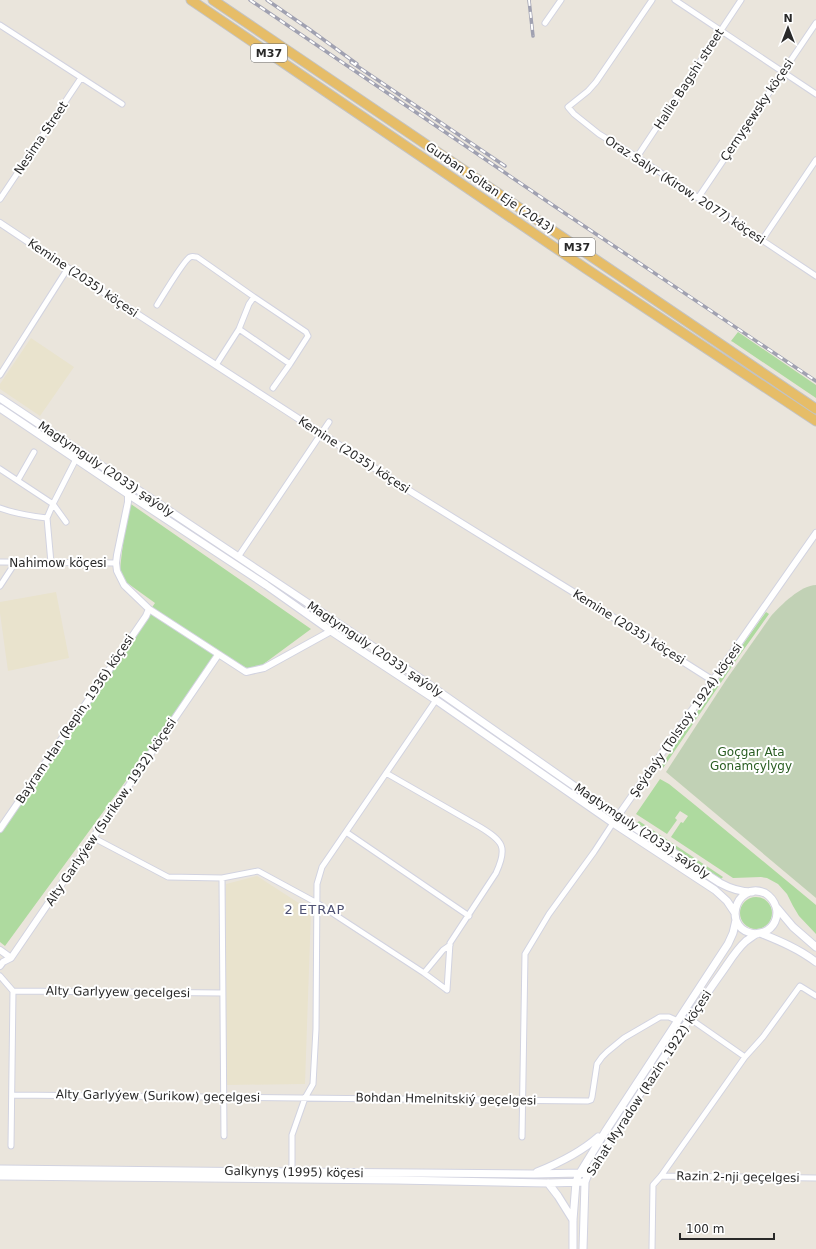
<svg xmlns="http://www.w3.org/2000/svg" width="816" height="1249" font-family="'DejaVu Sans',sans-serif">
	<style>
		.education { fill: #e9e3cd }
		.green { fill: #aeda9f }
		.cemetery { fill: #c1d1b5 }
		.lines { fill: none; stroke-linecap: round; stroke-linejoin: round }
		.minor-casing { stroke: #d2d3e0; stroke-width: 7 }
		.tertiary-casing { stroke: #d2d3e0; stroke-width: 8 }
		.secondary-casing { stroke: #d2d3e0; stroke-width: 9 }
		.trunk-casing { stroke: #c3c3c3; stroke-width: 11 }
		.minor { stroke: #fff; stroke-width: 5 }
		.tertiary { stroke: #fff; stroke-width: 6 }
		.secondary { stroke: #fff; stroke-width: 7 }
		.trunk { stroke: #e6bd68; stroke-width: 9 }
		.rail-casing { stroke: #a0a1b1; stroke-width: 3.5 }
		.rail { stroke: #fff; stroke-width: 2; stroke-dasharray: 6; stroke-linecap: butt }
		.labels { text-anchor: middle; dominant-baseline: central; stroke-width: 4; stroke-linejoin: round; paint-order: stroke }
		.shield { fill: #fff; stroke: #696969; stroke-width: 1 }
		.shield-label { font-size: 11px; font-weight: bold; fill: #292929 }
		.street-label { font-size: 12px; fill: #292929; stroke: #fff }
		.park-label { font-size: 12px; fill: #295d22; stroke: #fff }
		.neighbourhood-label { font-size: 13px; letter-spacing: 1px; fill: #4f5274; stroke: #fff }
	</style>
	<rect width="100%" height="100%" fill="#eae5dc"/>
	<path class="education" d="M 31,338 L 74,367 L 40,416 L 0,389 L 0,384 Z
		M 56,592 L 69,658 L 8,671 L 0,613 L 0,602 Z
		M 257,876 L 311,911 L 305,1084 L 226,1085 L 226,884 Z"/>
	<path class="green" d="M 738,332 L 816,385 L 816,398 L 733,342 L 731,341 Z
		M 128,502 L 311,629 L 254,671 L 218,655 L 5,946 L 0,942 L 0,828 L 155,603 L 119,577 Z
		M 766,612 L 769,614 L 737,659 L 663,768 L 661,766 L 734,657 Z
		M 660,779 L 669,784 L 695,805 L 816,905 L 816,934 L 799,916 L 793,906 L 787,894 L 778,884 L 767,878 L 761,877 L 733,878 L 671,837 L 681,822 L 683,823 L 688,816 L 680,811 L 675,818 L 677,820 L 667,834 L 636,814 Z
		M 639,821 L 723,877 L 721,879 L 637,823 Z
		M740 913a16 16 0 1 1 32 0a16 16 0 1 1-32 0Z"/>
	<path class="cemetery" d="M 816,585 L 816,898 L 666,772 L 726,680 L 771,616 C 781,605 801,585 816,585 Z"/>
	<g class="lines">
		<defs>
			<path id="minor" d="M 652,0 L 596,82 L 588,91 L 568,107 L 574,114 L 599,134 L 637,157 L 816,276
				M 675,0 L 816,94
				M 545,23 L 561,0
				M 0,25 L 122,104
				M 637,157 L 741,0
				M 698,198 L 816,23
				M 0,199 L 81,78
				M 762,240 L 816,160
				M 157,305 C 162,297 184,260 190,257 C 193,256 194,257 197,257 L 254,297 L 249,304 L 239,329 L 216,365
				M 239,329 L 290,364 L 308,336 L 306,332 L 254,297
				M 0,375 L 68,268
				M 273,388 L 290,364
				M 0,469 L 53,504 L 66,522
				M 18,480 L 34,452
				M 0,508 C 16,514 30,516 47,518 L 53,504 L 76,459
				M 47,518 L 51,563
				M 238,557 L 329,422
				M 0,562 L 116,563
				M 0,586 L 15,563
				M 386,773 L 480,827 C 503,841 508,847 496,873 L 450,943 L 447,990
				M 346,832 L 469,916
				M 94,838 L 168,877 L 222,878 L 258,871 L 317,903 L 424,973 L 447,990
				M 222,878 L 224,1136
				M 424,973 L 443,950 L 450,945
				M 0,976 L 13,991 L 11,1146
				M 13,991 L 223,993
				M 689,1018 L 745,1057 L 763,1037 L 800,986 L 816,996
				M 12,1095 L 588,1101 L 591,1100 L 592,1097 L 597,1064 L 602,1057 L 607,1052 L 624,1038 L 660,1017 L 669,1017 L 678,1021
				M 522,1137 L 525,954 L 549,914 L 594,852 L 613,823
				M 292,1172 L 292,1135 L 305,1098 L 313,1084 L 316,1029 L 317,884 L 322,867 L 436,700
				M 661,1176 L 816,1178
				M 652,1249 L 653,1185 L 661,1176 L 745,1057"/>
			<path id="tertiary" d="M 0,223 L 114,299 L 413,493 L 578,595 L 712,680
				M 135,488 L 128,494 L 128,502 L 117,555 L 116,563 L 117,571 L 124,585 L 149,609 L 246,672 L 264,668 L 331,631
				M 613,823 C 681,727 748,630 816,533
				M 0,829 L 146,616 L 149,609
				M 0,950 L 11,958
				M 0,966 L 3,962 L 11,958 L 218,655"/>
			<path id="secondary" d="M 0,398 L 411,672 L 617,816 L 720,883 C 731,889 740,892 752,892
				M 0,408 L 128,494 L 266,585 L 331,631 L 436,700 L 613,823 L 715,890 L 727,901 L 735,913
				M 777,908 L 793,927 L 816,947
				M 760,933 C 780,941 799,949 816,962
				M 0,1169 L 292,1172 L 534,1174 L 580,1173 L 588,1174
				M 537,1172 C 559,1163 580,1153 598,1137
				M 0,1176 L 396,1180 L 548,1183 L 585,1182
				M 548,1183 L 558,1196 L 573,1220
				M 573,1249 L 573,1220 L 576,1182 L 578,1176 L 605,1132 L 728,944 L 733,933 L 736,920
				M 583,1249 L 585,1182 L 588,1174 C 632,1106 675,1038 722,972 C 729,962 736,950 746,941 C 749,939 753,936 756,934 C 758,933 762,933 764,932 C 774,928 779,917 776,907 C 774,901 770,896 765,893 C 735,880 720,932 757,934"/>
			<path id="trunk" d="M 191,0 L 585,268 L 816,421
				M 213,0 L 816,409"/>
		</defs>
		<use href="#minor" class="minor-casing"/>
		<use href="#tertiary" class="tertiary-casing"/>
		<use href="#secondary" class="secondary-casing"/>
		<use href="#trunk" class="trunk-casing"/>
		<use href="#minor" class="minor"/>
		<use href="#tertiary" class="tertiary"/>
		<use href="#secondary" class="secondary"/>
		<use href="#trunk" class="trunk"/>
		<defs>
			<path id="rail" d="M 250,0 L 557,208 L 816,381
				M 267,0 L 309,29 L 357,64
				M 529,0 L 533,36
				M 351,62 L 505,166"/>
		</defs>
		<use href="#rail" class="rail-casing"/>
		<use href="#rail" class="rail"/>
	</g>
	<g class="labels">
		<g class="shield">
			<rect x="251" y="44" width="36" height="18" rx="3"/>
			<rect x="559" y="238" width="36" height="18" rx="3"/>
		</g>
		<g class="shield-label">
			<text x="269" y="53">M37</text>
			<text x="577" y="247">M37</text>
		</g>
		<g class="street-label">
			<text transform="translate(689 79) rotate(-57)">Hallie Bagshi street</text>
			<text transform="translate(757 110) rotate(-56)">Çernyşewsky köçesi</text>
			<text transform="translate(41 138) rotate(-56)">Nesima Street</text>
			<text transform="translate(490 188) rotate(34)">Gurban Soltan Eje (2043)</text>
			<text transform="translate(685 190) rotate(33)">Oraz Salyr (Kirow, 2077) köçesi</text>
			<text transform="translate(83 278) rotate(34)">Kemine (2035) köçesi</text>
			<text transform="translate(354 455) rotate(33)">Kemine (2035) köçesi</text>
			<text transform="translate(106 469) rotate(34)">Magtymguly (2033) şaýoly</text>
			<text x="58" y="563">Nahimow köçesi</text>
			<text transform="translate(629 627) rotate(32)">Kemine (2035) köçesi</text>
			<text transform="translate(375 649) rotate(34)">Magtymguly (2033) şaýoly</text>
			<text transform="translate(75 719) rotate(-56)">Baýram Han (Repin, 1936) köçesi</text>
			<text transform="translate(686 720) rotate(-55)">Şeýdaýy (Tolstoý, 1924) köçesi</text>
			<text transform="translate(111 812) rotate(-56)">Alty Garlyýew (Surikow, 1932) köçesi</text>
			<text transform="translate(642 831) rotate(34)">Magtymguly (2033) şaýoly</text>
			<text transform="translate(118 992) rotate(1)">Alty Garlyyew gecelgesi</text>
			<text transform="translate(649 1083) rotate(-57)">Sahat Myradow (Razin, 1922) köçesi</text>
			<text transform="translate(158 1096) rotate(1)">Alty Garlyýew (Surikow) geçelgesi</text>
			<text transform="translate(446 1099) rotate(1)">Bohdan Hmelnitskiý geçelgesi</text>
			<text transform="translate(294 1172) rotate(1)">Galkynyş (1995) köçesi</text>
			<text transform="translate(738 1177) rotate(1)">Razin 2-nji geçelgesi</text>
		</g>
		<g class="park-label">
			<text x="751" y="752">Goçgar Ata<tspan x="751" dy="14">Gonamçylygy</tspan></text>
		</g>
		<g class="neighbourhood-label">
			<text x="315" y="909">2 ETRAP</text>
		</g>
	</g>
	<g transform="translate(788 28)" stroke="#ffffff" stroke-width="3" paint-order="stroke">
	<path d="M0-3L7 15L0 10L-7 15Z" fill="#292929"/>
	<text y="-6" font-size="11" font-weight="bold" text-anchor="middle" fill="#292929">N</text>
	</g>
	<path d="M680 1233v6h94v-6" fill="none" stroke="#292929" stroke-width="2"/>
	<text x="686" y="1233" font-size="12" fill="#292929" stroke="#ffffff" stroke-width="3" paint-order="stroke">100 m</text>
</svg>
